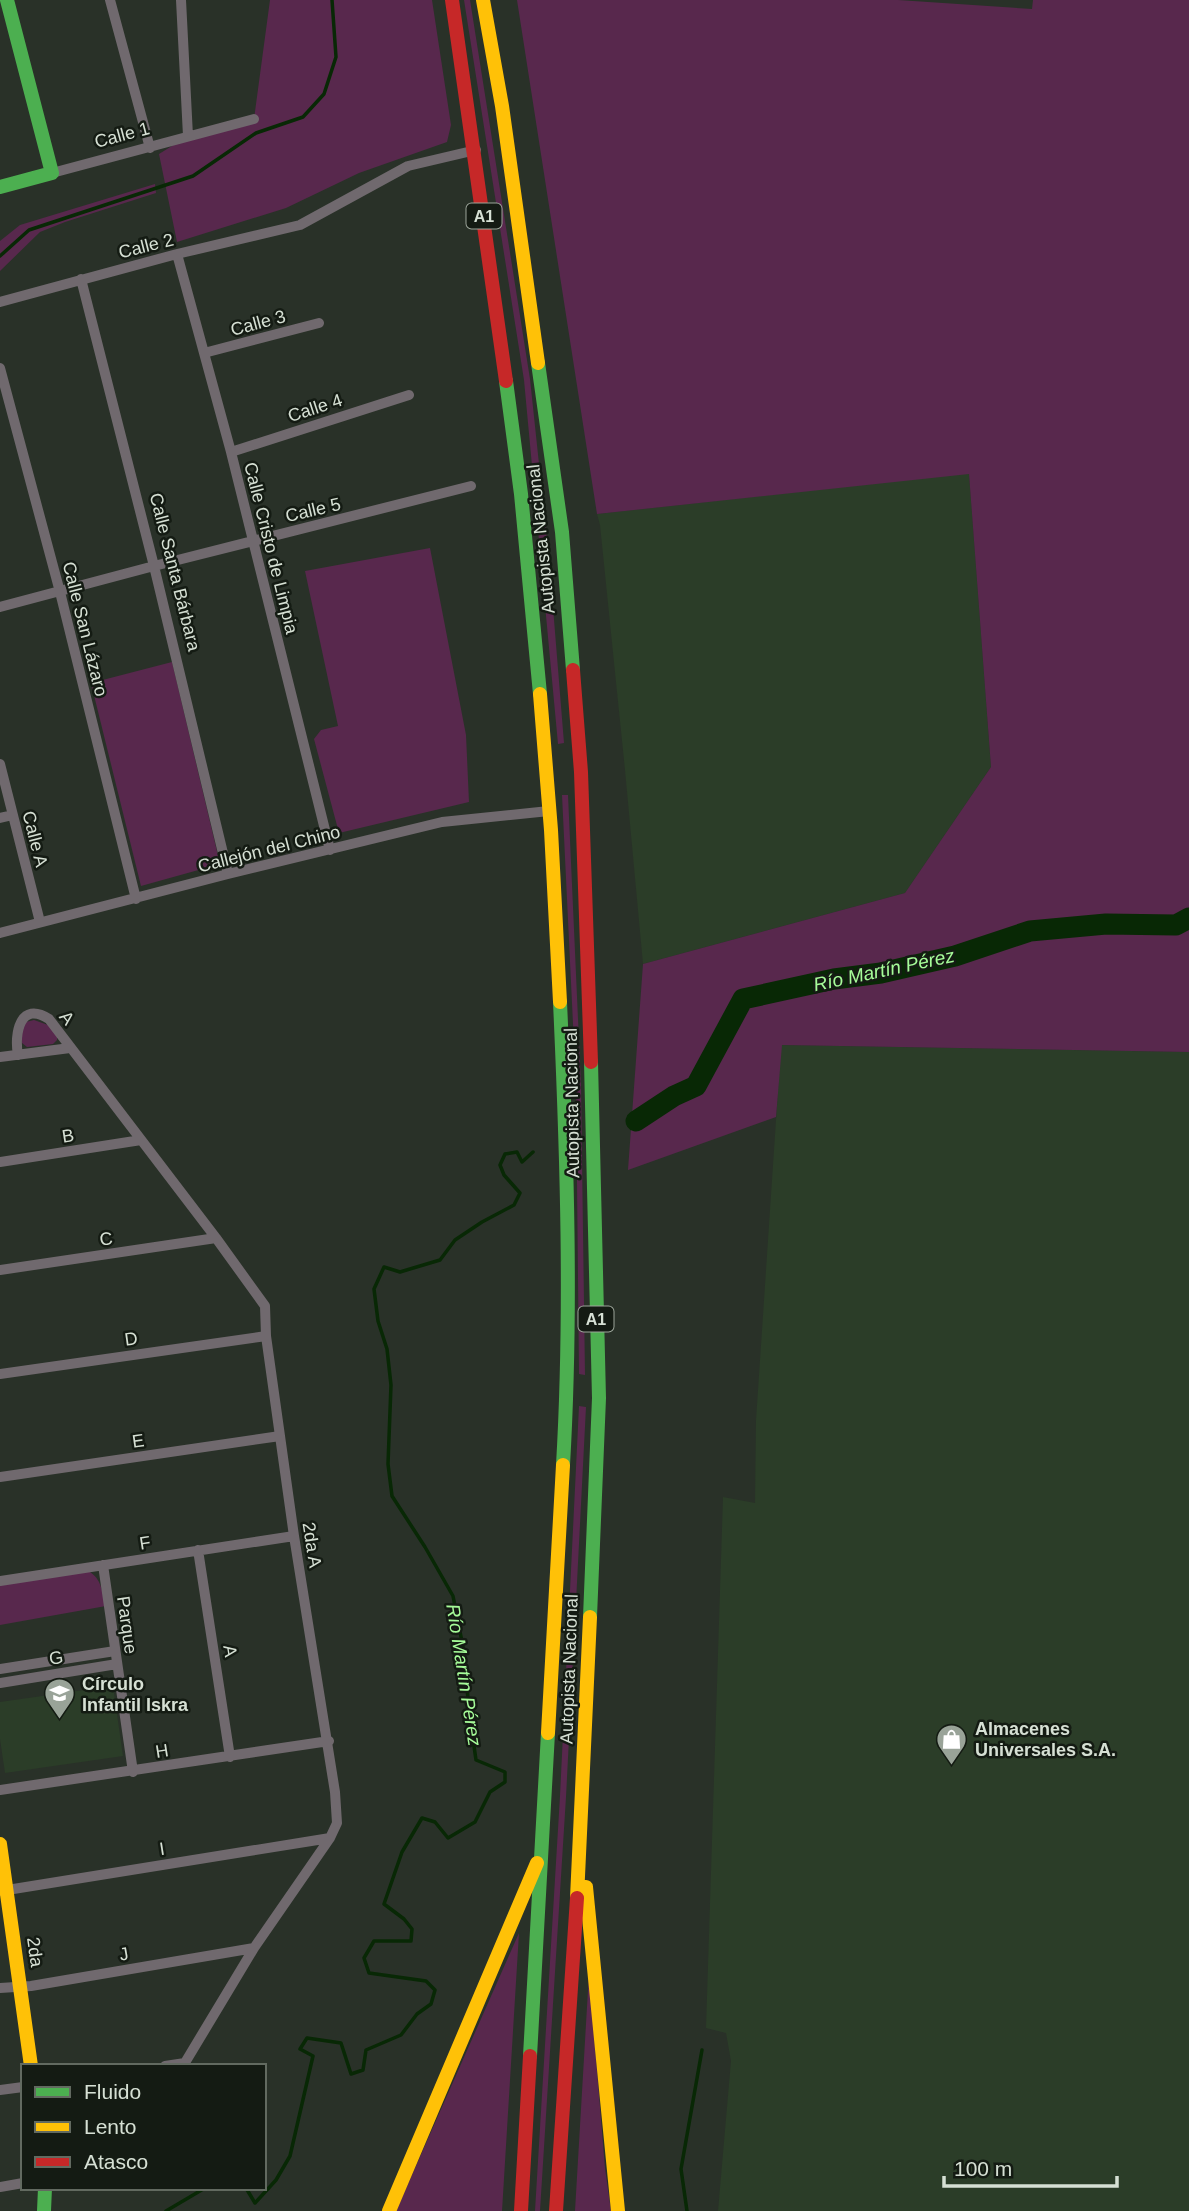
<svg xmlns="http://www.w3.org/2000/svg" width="1189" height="2211" font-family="Arial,sans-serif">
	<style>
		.built { fill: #2b3d28 }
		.green { fill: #58284d }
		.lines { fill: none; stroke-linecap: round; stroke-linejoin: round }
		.stream { stroke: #082805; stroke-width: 3.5 }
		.river { stroke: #082805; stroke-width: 21 }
		.street { stroke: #70696e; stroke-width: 10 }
		.fast { stroke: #4caf50; stroke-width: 14 }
		.slow { stroke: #ffc107; stroke-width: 14 }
		.jam { stroke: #c62828; stroke-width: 14 }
		.labels { text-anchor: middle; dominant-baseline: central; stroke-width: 5; stroke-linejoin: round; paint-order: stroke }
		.shield { fill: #141b13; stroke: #9ca59a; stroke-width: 2 }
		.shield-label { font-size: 16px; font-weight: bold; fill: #d6e0d4 }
		.street-label { font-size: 18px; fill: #d6e0d4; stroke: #141b13 }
		.poi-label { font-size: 18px; font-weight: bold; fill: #d6e0d4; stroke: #141b13; text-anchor: start }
		.water-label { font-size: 19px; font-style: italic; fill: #a6fc99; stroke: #141b13 }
	</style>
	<rect width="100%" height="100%" fill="#293128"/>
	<path class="built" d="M 969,473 L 991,767 L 905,893 L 643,964 L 625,770 L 600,525 L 597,514 Z
		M 781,1045 L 1189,1052 L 1189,2211 L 718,2211 L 731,2061 L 726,2033 L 706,2028 L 723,1497 L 755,1503 L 756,1420 Z
		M 113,1686 L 123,1756 L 5,1773 L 0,1739 L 0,1702 Z"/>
	<path class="green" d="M 270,0 L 432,0 L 451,125 L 447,142 L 359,173 L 286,208 L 177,242 L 159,154 L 188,136 L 254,119 Z
		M 464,0 L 470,0 L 530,379 L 549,558 L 564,743 L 558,744 L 524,380 Z
		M 517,0 L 898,0 L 1032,9 L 1033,0 L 1189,0 L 1189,1052 L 782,1045 L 776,1117 L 628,1170 L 643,964 L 905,893 L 991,767 L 969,474 L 597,514 Z
		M 155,184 L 156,193 L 65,222 L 40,232 L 0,271 L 0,241 L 20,225 Z
		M 430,548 L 466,735 L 469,802 L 339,833 L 314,739 L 321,730 L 338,726 L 305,571 Z
		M 172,662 L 220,864 L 141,886 L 91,683 Z
		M 562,795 L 568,795 L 581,1086 L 585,1375 L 579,1374 L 576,1086 Z
		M 34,1020 L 48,1025 L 57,1036 L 57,1040 L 53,1044 L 27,1047 L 22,1043 L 22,1028 L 26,1022 Z
		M 579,1406 L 586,1407 L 566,1797 L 540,2211 L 535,2211 L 560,1796 Z
		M 85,1570 C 101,1575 102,1591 106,1606 L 0,1625 L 0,1584 Z
		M 519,1933 L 502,2211 L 396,2211 Z
		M 589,1973 L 605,2168 L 611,2211 L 575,2211 Z"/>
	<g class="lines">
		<path class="stream" d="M 0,256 L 29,230 L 193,176 L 256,133 L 303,117 L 324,94 L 336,57 L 332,0
			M 246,2188 L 255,2203 L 276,2180 L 290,2156 L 313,2056 L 300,2049 L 307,2038 L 341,2043 L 351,2074 L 363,2070 L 366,2050 L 401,2035 L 417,2014 L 431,2004 L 435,1990 L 426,1981 L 369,1973 L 364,1958 L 374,1941 L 411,1941 L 412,1929 L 404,1919 L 384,1904 L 402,1852 L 422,1818 L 435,1822 L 448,1838 L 475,1822 L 490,1792 L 505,1782 L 505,1772 L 476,1760 L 469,1711 L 464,1652 L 453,1596 L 425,1547 L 392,1496 L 388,1464 L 391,1385 L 387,1349 L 378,1321 L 374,1289 L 384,1267 L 400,1272 L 440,1260 L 455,1240 L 482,1222 L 514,1205 L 520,1193 L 504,1175 L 500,1165 L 505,1154 L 517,1152 L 522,1162 L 533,1152
			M 166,2211 L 205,2188
			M 687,2211 L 681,2169 L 702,2050"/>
		<path class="river" d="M 636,1121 L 674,1096 L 696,1086 L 743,999 L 834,979 L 881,973 L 955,956 L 1030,931 L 1106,924 L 1176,925 L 1189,918"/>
		<path class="street" d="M 110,0 L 150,148
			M 181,0 L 188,136
			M 52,173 L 254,119
			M 177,254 L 231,452 L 330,850
			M 81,279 L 154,566 L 228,874
			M 0,302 L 177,254 L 300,225 L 408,166 L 476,150
			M 204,353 L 319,323
			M 0,368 L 60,592 L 136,899
			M 231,452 L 409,395
			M 0,607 L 154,566 L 471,486
			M 0,764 L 40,922
			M 0,818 L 13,815
			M 0,933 L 228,874 L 442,822 L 549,811
			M 18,1055 C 14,1034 20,1000 49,1019 L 216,1238 L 265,1306 L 266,1336 L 294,1536 L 335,1792 L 337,1823 L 330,1838 L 254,1948 L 183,2066
			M 0,1057 L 70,1048
			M 0,1162 L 141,1140
			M 0,1270 L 216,1238
			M 0,1374 L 266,1336
			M 0,1477 L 280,1436
			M 198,1550 L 230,1757
			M 103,1565 L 133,1772
			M 0,1581 L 294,1536
			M 0,1669 L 115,1651
			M 0,1683 L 117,1664
			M 0,1790 L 329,1741
			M 1,1891 L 330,1838
			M 0,1988 L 31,1986 L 254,1948
			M 165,2066 L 185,2063
			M 0,2090 L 23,2087
			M 0,2187 L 23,2183"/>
		<path class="fast" d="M 0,187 L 52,173 L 7,0
			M 538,363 L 562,532 L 573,670
			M 506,381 L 521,494 L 540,694
			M 560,1002 C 567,1156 572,1311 563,1465
			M 590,1617 L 599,1398 L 591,1062
			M 530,2056 L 548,1733
			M 44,2211 L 45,2188"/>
		<path class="slow" d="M 483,0 L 502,106 L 538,363
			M 540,694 L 551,830 L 560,1002
			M 548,1733 L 563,1465
			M 0,1844 L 31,2066
			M 586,1887 L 618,2211
			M 577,1898 L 590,1617
			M 389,2211 L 537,1863"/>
		<path class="jam" d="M 452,0 L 506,381
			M 573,670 L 581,772 L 591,1062
			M 521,2211 L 530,2056
			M 556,2211 L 577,1898"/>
	</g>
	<defs>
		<symbol id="school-pin" viewBox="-11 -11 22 30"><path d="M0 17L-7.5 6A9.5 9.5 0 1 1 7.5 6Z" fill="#99a398" stroke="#141b13"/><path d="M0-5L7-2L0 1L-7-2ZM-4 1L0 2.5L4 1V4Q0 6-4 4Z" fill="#fff"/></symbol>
		<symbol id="shop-pin" viewBox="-11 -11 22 30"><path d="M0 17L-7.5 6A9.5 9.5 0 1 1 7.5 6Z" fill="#99a398" stroke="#141b13"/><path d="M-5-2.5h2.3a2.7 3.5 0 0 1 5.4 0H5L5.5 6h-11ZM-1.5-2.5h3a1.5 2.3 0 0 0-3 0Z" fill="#fff"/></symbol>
	</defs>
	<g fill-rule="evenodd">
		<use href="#school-pin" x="42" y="1676" width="35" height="47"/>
		<use href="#shop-pin" x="934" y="1722" width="35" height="47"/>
	</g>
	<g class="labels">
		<g class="shield">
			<rect x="466.5" y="203.5" width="35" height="25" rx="5"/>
			<rect x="578.5" y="1306.5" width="35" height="25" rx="5"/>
		</g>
		<g class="shield-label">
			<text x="484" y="216">A1</text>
			<text x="596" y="1319">A1</text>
		</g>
		<g class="street-label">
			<text transform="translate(122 135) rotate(-15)">Calle 1</text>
			<text transform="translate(146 246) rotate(-14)">Calle 2</text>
			<text transform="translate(258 323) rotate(-15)">Calle 3</text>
			<text transform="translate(315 408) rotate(-18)">Calle 4</text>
			<text transform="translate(313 510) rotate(-13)">Calle 5</text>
			<text transform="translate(541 539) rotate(-96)">Autopista Nacional</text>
			<text transform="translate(271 548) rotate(76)">Calle Cristo de Limpia</text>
			<text transform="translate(175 572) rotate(76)">Calle Santa Bárbara</text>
			<text transform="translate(85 629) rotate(76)">Calle San Lázaro</text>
			<text transform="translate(35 839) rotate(76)">Calle A</text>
			<text transform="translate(269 849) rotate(-14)">Callejón del Chino</text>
			<text transform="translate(67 1018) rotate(51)">A</text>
			<text transform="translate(572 1103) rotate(-91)">Autopista Nacional</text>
			<text transform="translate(68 1136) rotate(-9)">B</text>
			<text transform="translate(106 1239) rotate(-8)">C</text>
			<text transform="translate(131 1339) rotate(-8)">D</text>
			<text transform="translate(138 1441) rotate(-8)">E</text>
			<text transform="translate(145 1543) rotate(-9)">F</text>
			<text transform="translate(312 1545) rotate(81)">2da A</text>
			<text transform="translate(127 1625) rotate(82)">Parque</text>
			<text transform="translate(230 1651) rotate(81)">A</text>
			<text transform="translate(56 1658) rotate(-10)">G</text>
			<text transform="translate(569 1669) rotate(-88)">Autopista Nacional</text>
			<text transform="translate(162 1751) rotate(-9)">H</text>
			<text transform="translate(162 1849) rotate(-9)">I</text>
			<text transform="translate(35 1952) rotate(82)">2da</text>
			<text transform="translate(124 1954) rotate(-10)">J</text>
		</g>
		<g class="poi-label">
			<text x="82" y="1684">Círculo<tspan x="82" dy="21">Infantil Iskra</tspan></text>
			<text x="975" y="1729">Almacenes<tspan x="975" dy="21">Universales S.A.</tspan></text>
		</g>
		<g class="water-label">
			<text transform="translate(884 970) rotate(-12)">Río Martín Pérez</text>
			<text transform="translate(464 1675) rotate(81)">Río Martín Pérez</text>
		</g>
	</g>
	<rect x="21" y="2064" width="245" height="126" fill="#141b13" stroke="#626a60" stroke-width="2"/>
	<rect x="35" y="2087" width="35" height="10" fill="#4caf50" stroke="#626a60" stroke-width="2"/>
	<text x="84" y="2099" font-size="21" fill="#d6e0d4">Fluido</text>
	<rect x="35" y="2122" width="35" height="10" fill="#ffc107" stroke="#626a60" stroke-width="2"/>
	<text x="84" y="2134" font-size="21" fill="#d6e0d4">Lento</text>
	<rect x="35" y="2157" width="35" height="10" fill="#c62828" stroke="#626a60" stroke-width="2"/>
	<text x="84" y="2169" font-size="21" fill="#d6e0d4">Atasco</text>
	<path d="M944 2176v10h173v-10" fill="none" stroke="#d6e0d4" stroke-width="3.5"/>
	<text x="954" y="2176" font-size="21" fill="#d6e0d4" stroke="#141b13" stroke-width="5" paint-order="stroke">100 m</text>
</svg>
